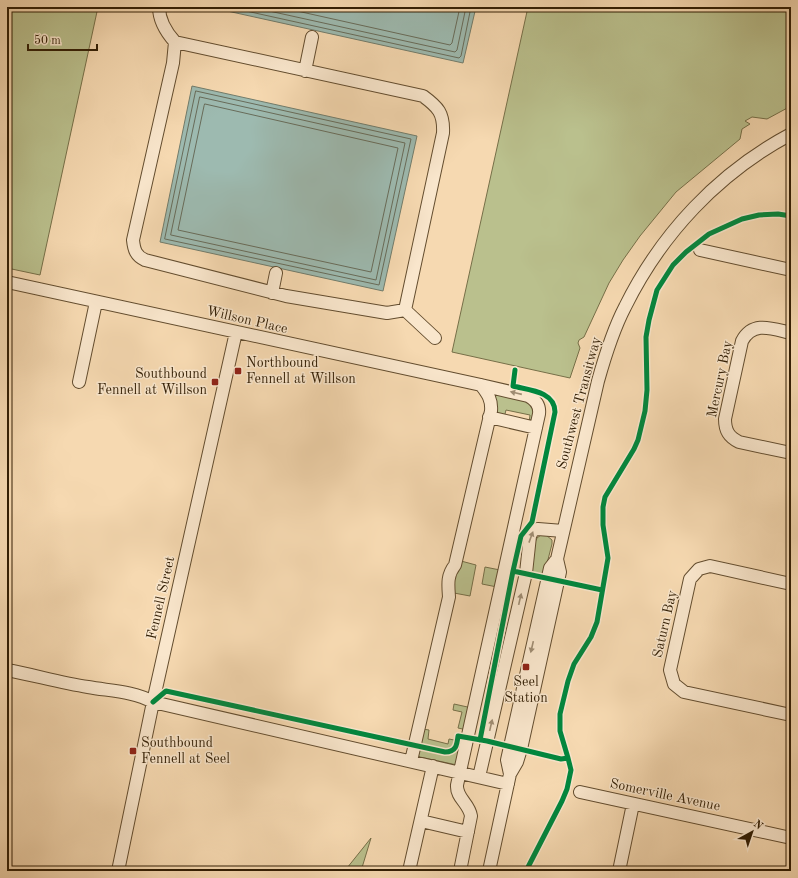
<svg xmlns="http://www.w3.org/2000/svg" width="798" height="878" font-family="'Old Standard TT',serif">
	<style>
		.green { fill: #bac08d; stroke: #766f48 }
		.water { fill: #9dbab0; stroke: #727c6b }
		.lines { fill: none; stroke-linecap: round; stroke-linejoin: round }
		.shore { stroke: #686c5a; stroke-width: 1 }
		.minor-casing { stroke: #634d2f; stroke-width: 14 }
		.minor { stroke: #f9e6cc; stroke-width: 12 }
		.cycleway-casing { stroke: #f9e6cc; stroke-width: 8 }
		.cycleway { stroke: #00873e; stroke-width: 5 }
		.oneway { fill: #9f8c72 }
		.poi-dot { fill: #8f2418; stroke: #f9e6cc; stroke-width: 1.5 }
		.labels { text-anchor: middle; dominant-baseline: central; stroke-width: 3; stroke-linejoin: round; paint-order: stroke }
		.street-label { font-size: 14px; fill: #321e04; stroke: #f9e6cc }
		.poi-label { font-size: 14px; fill: #321e04; stroke: #f9e6cc; text-anchor: start }
	</style>
	<rect width="100%" height="100%" fill="#f6d9b1"/>
	<filter id="stains"><feTurbulence type="fractalNoise" baseFrequency=".005" numOctaves="4"/><feColorMatrix values="0 0 0 0 .2 0 0 0 0 .09 0 0 0 0 .02 0 0 0 .5 -.17"/></filter>
	<radialGradient id="worn" r=".72"><stop offset=".6" stop-color="#630" stop-opacity="0"/><stop offset="1" stop-color="#630" stop-opacity=".3"/></radialGradient>
	<path class="green" d="M 7,7 L 98,7 L 40,275 L 7,268 Z
		M 528,7 L 791,7 L 791,106 L 767,119 L 752,117 L 745,121 L 750,124 L 742,129 L 740,139 L 676,192 L 640,236 L 623,260 L 609,283 L 584,337 L 579,340 L 578,343 L 580,348 L 570,378 L 452,352 Z
		M 496,391 L 533,403 L 536,418 L 529,423 L 530,415 L 506,410 L 504,418 L 495,416 L 493,394 Z
		M 541,535 L 546,535 L 552,540 L 552,544 L 544,575 L 531,572 L 535,542 L 537,538 Z
		M 461,561 L 476,565 L 470,596 L 454,593 L 454,576 Z
		M 485,567 L 500,570 L 497,587 L 482,584 Z
		M 454,704 L 472,708 L 467,730 L 458,728 L 462,712 L 453,710 Z
		M 423,729 L 429,730 L 428,739 L 448,744 L 449,739 L 464,742 L 457,765 L 420,757 L 418,755 Z
		M 371,838 L 361,871 L 344,871 L 347,868 Z"/>
	<path class="water" d="M 209,7 L 476,7 L 463,63 Z
		M 192,86 L 417,136 L 383,291 L 160,242 Z"/>
	<g class="lines">
		<path class="shore" d="M 228,7 L 459,58 L 461,56 L 471,7
			M 251,7 L 455,52 L 457,50 L 466,7
			M 279,7 L 450,45 L 452,43 L 460,7
			M 196,91 L 411,139 L 379,285 L 165,239 Z
			M 200,97 L 405,143 L 376,280 L 171,235 Z
			M 205,104 L 398,148 L 371,272 L 178,230 L 204,106 Z"/>
		<defs>
			<path id="minor" d="M 159,7 C 159,21 166,32 175,42 L 173,63 L 133,240 C 134,250 136,256 145,260 L 286,296 L 387,313 L 405,310 L 435,338
				M 175,42 L 423,96 C 438,107 444,113 443,133 L 405,310
				M 305,71 L 312,37
				M 700,250 L 791,270
				M 7,282 L 481,385 L 528,396 C 536,400 540,406 539,414 L 457,785 C 456,798 469,803 471,816 L 460,871
				M 272,293 L 276,273
				M 791,333 C 773,329 753,320 742,341 L 725,419 C 725,431 729,437 739,442 L 791,453
				M 79,382 L 96,302
				M 489,417 L 536,428
				M 791,584 L 710,566 L 699,569 L 690,579 L 670,670 L 674,684 L 684,692 L 791,715
				M 7,670 C 34,675 61,683 88,687 C 110,691 133,691 153,702 L 508,784
				M 411,761 L 449,597 C 448,584 447,575 455,565 L 491,411 C 492,400 488,394 481,385
				M 510,774 L 507,760 L 550,568 L 557,559 L 598,381 C 605,356 613,330 625,307 C 661,234 718,173 791,134
				M 479,777 L 526,573 L 530,536 L 533,530 L 538,529 L 563,531
				M 580,792 L 791,838
				M 421,821 L 468,832
				M 118,871 L 153,702 L 236,332
				M 409,871 L 433,766
				M 489,871 L 510,774 L 517,762 L 521,749 L 560,572 L 557,559
				M 619,871 L 633,804"/>
		</defs>
		<use href="#minor" class="minor-casing"/>
		<use href="#minor" class="minor"/>
		<defs>
			<path id="cycleway" d="M 513,571 L 602,590
				M 153,702 L 166,691 L 445,752 C 456,752 457,745 458,736 L 487,741 L 561,759 L 568,758
				M 480,740 L 513,571 L 521,536 L 532,522 L 555,412 C 555,391 528,390 513,386 L 515,370
				M 526,871 L 562,801 L 567,789 L 571,770 L 568,758 L 560,731 L 560,714 L 568,681 L 574,664 L 591,637 L 597,622 L 608,558 L 603,525 L 603,507 L 605,497 L 634,449 L 638,440 L 645,411 L 647,390 L 646,337 L 649,320 L 657,290 L 673,265 L 686,252 L 709,234 L 742,219 L 759,215 L 778,214 L 791,216"/>
		</defs>
		<use href="#cycleway" class="cycleway-casing"/>
		<use href="#cycleway" class="cycleway"/>
	</g>
	<defs><path id="oneway-solid" d="M-6-.8H1V-3.2L6.5 0L1 3.2V.8H-6Z"/></defs>
	<g class="oneway">
		<use href="#oneway-solid" transform="translate(516 393) rotate(-167)"/>
		<use href="#oneway-solid" transform="translate(531 537) rotate(-70)"/>
		<use href="#oneway-solid" transform="translate(520 599) rotate(-77)"/>
		<use href="#oneway-solid" transform="translate(532 647) rotate(103)"/>
		<use href="#oneway-solid" transform="translate(491 725) rotate(-77)"/>
	</g>
	<g class="poi-dot">
		<rect x="234" y="367" width="8" height="8" rx="2"/>
		<rect x="211" y="378" width="8" height="8" rx="2"/>
		<rect x="522" y="663" width="8" height="8" rx="2"/>
		<rect x="129" y="747" width="8" height="8" rx="2"/>
	</g>
	<g class="labels">
		<g class="street-label">
			<text transform="translate(247 320) rotate(13)">Willson Place</text>
			<text transform="translate(720 379) rotate(-78)">Mercury Bay</text>
			<text transform="translate(579 403) rotate(-75)">Southwest Transitway</text>
			<text transform="translate(161 598) rotate(-77)">Fennell Street</text>
			<text transform="translate(665 624) rotate(-77)">Saturn Bay</text>
			<text transform="translate(665 795) rotate(12)">Somerville Avenue</text>
		</g>
		<g class="poi-label">
			<text x="246" y="363">Northbound<tspan x="246" dy="16">Fennell at Willson</tspan></text>
			<text x="207" y="374" text-anchor="end">Southbound<tspan x="207" dy="16">Fennell at Willson</tspan></text>
			<text x="526" y="682" text-anchor="middle">Seel<tspan x="526" dy="16">Station</tspan></text>
			<text x="141" y="743">Southbound<tspan x="141" dy="16">Fennell at Seel</tspan></text>
		</g>
	</g>
	<rect width="798" height="878" fill="none" stroke="#f6d9b1" stroke-width="24"/>
	<rect x="8" y="8" width="782" height="862" fill="none" stroke="#321e04" stroke-width="2"/>
	<rect x="12" y="12" width="774" height="854" fill="none" stroke="#321e04"/>
	<g transform="translate(752 832) rotate(40)" stroke="#f9e6cc" stroke-width="3" paint-order="stroke">
	<path d="M0-3L7 15L0 10L-7 15Z" fill="#321e04"/>
	<text y="-6" font-size="11" font-weight="bold" text-anchor="middle" fill="#321e04">N</text>
	</g>
	<path d="M28 44v6h69v-6" fill="none" stroke="#321e04" stroke-width="2"/>
	<text x="34" y="44" font-size="12" fill="#321e04" stroke="#f9e6cc" stroke-width="3" paint-order="stroke">50 m</text>
	<rect width="100%" height="100%" filter="url(#stains)"/>
	<rect width="100%" height="100%" fill="url(#worn)"/>
</svg>
